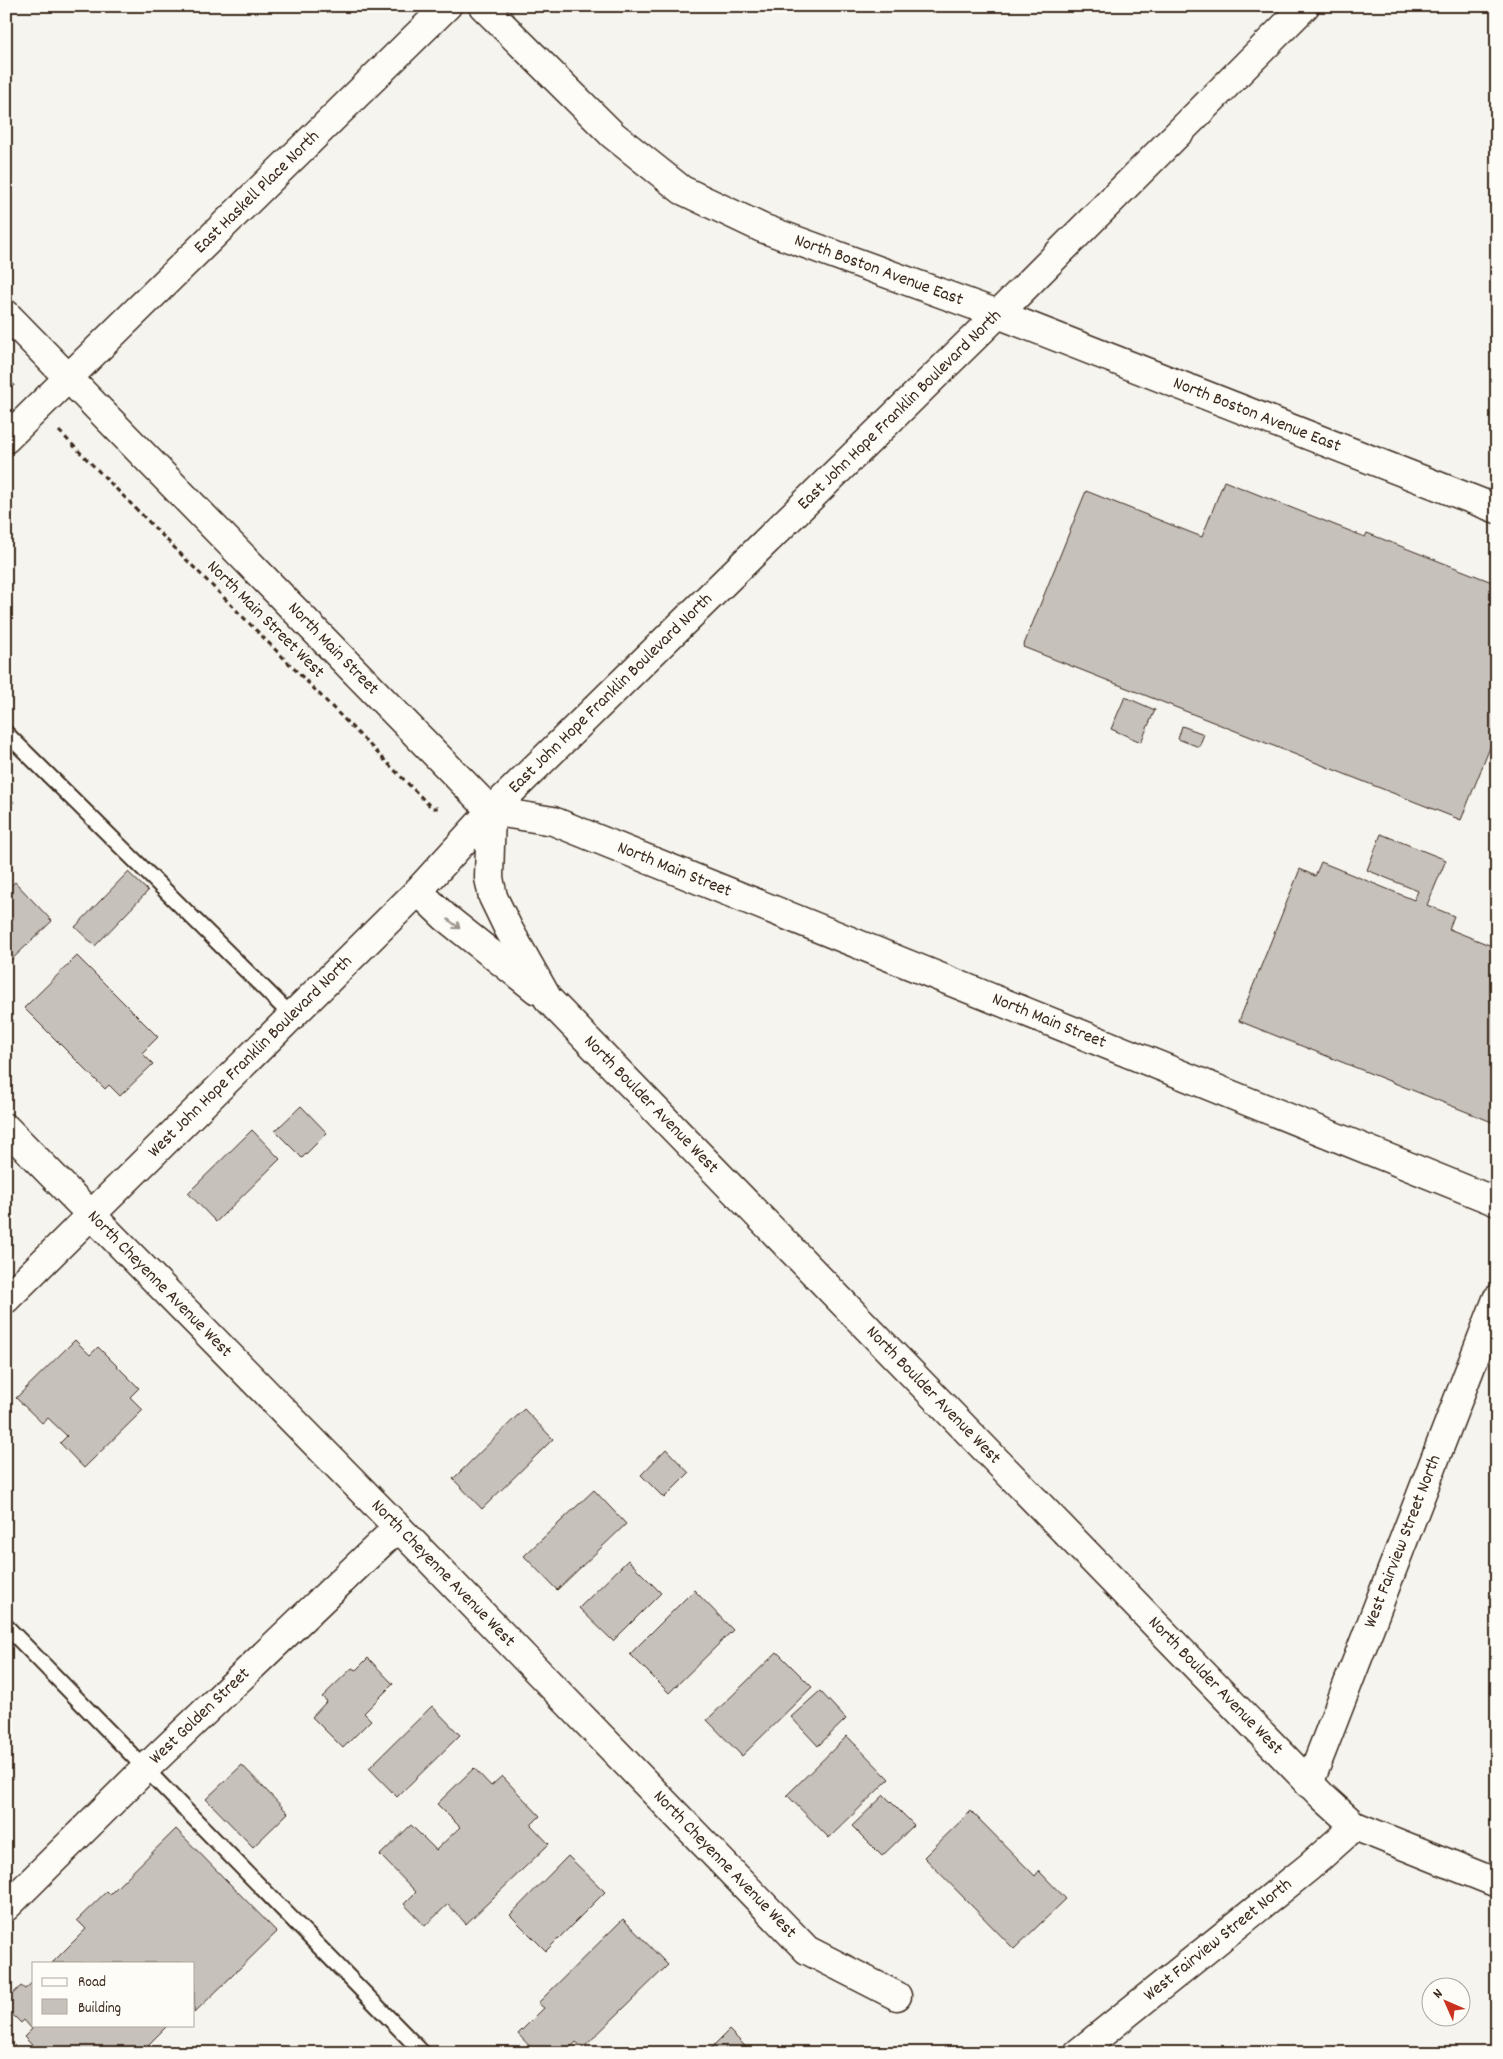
<svg xmlns="http://www.w3.org/2000/svg" width="1503" height="2059" font-family="Dekko,sans-serif">
	<style>
		.building { fill: #c7c1bb; stroke: #3b2a1e }
		.lines { fill: none; stroke-linecap: round; stroke-linejoin: round }
		.service-casing { stroke: #3b2a1e; stroke-width: 18 }
		.minor-casing { stroke: #3b2a1e; stroke-width: 31 }
		.tertiary-casing { stroke: #3b2a1e; stroke-width: 31 }
		.path { stroke: #3b2a1e; stroke-width: 3; stroke-dasharray: 5 4; stroke-linecap: butt }
		.service { stroke: #fdfcf7; stroke-width: 14 }
		.minor { stroke: #fdfcf7; stroke-width: 28 }
		.tertiary { stroke: #fdfcf7; stroke-width: 28 }
		.oneway { stroke: #9c938a }
		.labels { text-anchor: middle; dominant-baseline: central; stroke-width: 4; stroke-linejoin: round; paint-order: stroke }
		.street-label { font-size: 18px; fill: #3b2a1e; stroke: #fdfcf7 }
	</style>
	<rect width="100%" height="100%" fill="#f5f4ee"/>
	<filter id="ink" filterUnits="userSpaceOnUse"><feTurbulence type="fractalNoise" baseFrequency=".02" numOctaves="2"/><feDisplacementMap in="SourceGraphic" scale="10" xChannelSelector="R" yChannelSelector="G"/><feConvolveMatrix kernelMatrix="1 2 1 2 8 2 1 2 1" color-interpolation-filters="sRGB"/></filter>
	<g filter="url(#ink)">
		<path class="building" d="M 1224,481 L 1365,537 L 1367,533 L 1497,584 L 1497,730 L 1461,820 L 1023,647 L 1086,491 L 1202,537 Z
			M 1125,697 L 1155,710 L 1141,742 L 1111,729 Z
			M 1182,726 L 1204,734 L 1199,747 L 1178,739 Z
			M 6,794 L 14,802 L 6,810 Z
			M 1381,834 L 1446,860 L 1427,905 L 1454,916 L 1449,929 L 1497,948 L 1497,1124 L 1239,1021 L 1300,869 L 1315,876 L 1321,862 L 1414,900 L 1418,891 L 1367,870 Z
			M 128,872 L 148,891 L 95,946 L 75,927 Z
			M 15,882 L 52,921 L 6,965 L 6,890 Z
			M 77,956 L 158,1037 L 142,1053 L 153,1064 L 120,1096 L 109,1085 L 105,1089 L 24,1008 Z
			M 301,1106 L 327,1133 L 302,1158 L 275,1131 Z
			M 252,1130 L 280,1159 L 216,1222 L 188,1193 Z
			M 75,1340 L 90,1355 L 98,1347 L 139,1388 L 130,1397 L 143,1410 L 84,1468 L 60,1443 L 67,1436 L 48,1418 L 42,1423 L 16,1398 Z
			M 524,1409 L 553,1439 L 482,1509 L 453,1479 Z
			M 666,1449 L 689,1473 L 664,1498 L 641,1475 Z
			M 594,1490 L 626,1524 L 557,1590 L 524,1556 Z
			M 628,1560 L 661,1593 L 613,1641 L 579,1608 Z
			M 694,1590 L 733,1630 L 669,1693 L 630,1654 Z
			M 777,1652 L 812,1687 L 742,1756 L 707,1720 Z
			M 368,1658 L 393,1684 L 364,1713 L 371,1720 L 343,1748 L 312,1717 L 327,1701 L 322,1697 L 352,1668 L 356,1670 Z
			M 820,1691 L 846,1719 L 818,1746 L 791,1717 Z
			M 432,1706 L 460,1735 L 397,1797 L 369,1768 Z
			M 847,1736 L 889,1779 L 829,1838 L 787,1795 Z
			M 242,1765 L 288,1813 L 253,1847 L 206,1799 Z
			M 474,1768 L 491,1786 L 502,1776 L 540,1816 L 531,1825 L 549,1844 L 466,1924 L 448,1904 L 425,1926 L 404,1904 L 416,1892 L 380,1855 L 411,1825 L 436,1850 L 460,1827 L 437,1804 Z
			M 884,1795 L 914,1825 L 882,1856 L 852,1826 Z
			M 971,1811 L 1035,1876 L 1039,1871 L 1066,1899 L 1014,1949 L 924,1857 Z
			M 176,1829 L 277,1932 L 194,2013 L 194,1963 L 52,1963 L 86,1929 L 77,1920 L 107,1891 L 110,1894 Z
			M 568,1856 L 605,1892 L 546,1951 L 510,1915 Z
			M 623,1919 L 668,1965 L 583,2048 L 576,2042 L 565,2053 L 536,2053 L 518,2034 L 544,2008 L 538,2003 Z
			M 34,1981 L 34,2025 L 168,2025 L 140,2053 L 40,2053 L 24,2037 L 32,2029 L 24,2020 L 21,2023 L 6,2008 L 6,2000 L 21,1986 L 25,1989 Z
			M 729,2030 L 752,2053 L 706,2053 Z"/>
		<g class="lines">
			<defs>
				<path id="service" d="M 6,733 L 292,1016
					M 6,1626 L 423,2053"/>
				<g id="minor">
					<path id="s1" d="M 483,6 L 613,135 L 682,190 L 762,228 L 998,314 L 1497,509"/>
					<path id="s2" d="M 6,439 L 447,6"/>
					<path id="s3" d="M 6,1128 L 429,1559 L 807,1950 L 897,1996"/>
					<path id="s4" d="M 6,1299 L 418,891"/>
					<path id="s5" d="M 1309,1784 L 1497,1299"/>
					<path id="s6" d="M 6,1907 L 146,1768 L 398,1527"/>
				</g>
				<g id="tertiary">
					<path id="s7" d="M 6,314 L 491,811 L 553,821 L 1497,1202"/>
					<path id="s8" d="M 491,811 L 489,878 L 493,897 L 508,928 L 548,999 L 1323,1797 L 1355,1826 L 1497,1883"/>
					<path id="s9" d="M 537,990 L 445,917 L 418,891 L 491,811 L 998,314 L 1305,6"/>
					<path id="s10" d="M 1078,2053 L 1309,1867 L 1355,1826"/>
				</g>
			</defs>
			<use href="#service" class="service-casing"/>
			<use href="#minor" class="minor-casing"/>
			<use href="#tertiary" class="tertiary-casing"/>
			<path class="path" d="M 6,378 L 14,386
				M 59,431 L 432,808 L 441,808"/>
			<use href="#service" class="service"/>
			<use href="#minor" class="minor"/>
			<use href="#tertiary" class="tertiary"/>
		</g>
		<defs><path id="oneway-shaft" d="M-6 0H5M1.5-3L5.5 0L1.5 3" fill="none" stroke-width="1.6" stroke-linecap="round" stroke-linejoin="round" transform="scale(1.25)"/></defs>
		<use class="oneway" href="#oneway-shaft" transform="translate(454 924) rotate(38)"/>
	</g>
	<g class="labels">
		<g class="street-label">
			<text stroke="none"><textPath href="#s2" startOffset="352">East Haskell Place North</textPath></text>
			<text stroke="none"><textPath href="#s1" startOffset="484">North Boston Avenue East</textPath></text>
			<text stroke="none"><textPath href="#s9" startOffset="836">East John Hope Franklin Boulevard North</textPath></text>
			<text stroke="none"><textPath href="#s1" startOffset="889">North Boston Avenue East</textPath></text>
			<text transform="translate(265 620) rotate(45)">North Main Street West</text>
			<text stroke="none"><textPath href="#s7" startOffset="468">North Main Street</textPath></text>
			<text stroke="none"><textPath href="#s9" startOffset="431">East John Hope Franklin Boulevard North</textPath></text>
			<text stroke="none"><textPath href="#s7" startOffset="888">North Main Street</textPath></text>
			<text stroke="none"><textPath href="#s7" startOffset="1292">North Main Street</textPath></text>
			<text stroke="none"><textPath href="#s4" startOffset="344">West John Hope Franklin Boulevard North</textPath></text>
			<text stroke="none"><textPath href="#s8" startOffset="350">North Boulder Avenue West</textPath></text>
			<text stroke="none"><textPath href="#s3" startOffset="219">North Cheyenne Avenue West</textPath></text>
			<text stroke="none"><textPath href="#s8" startOffset="755">North Boulder Avenue West</textPath></text>
			<text stroke="none"><textPath href="#s5" startOffset="260">West Fairview Street North</textPath></text>
			<text stroke="none"><textPath href="#s3" startOffset="624">North Cheyenne Avenue West</textPath></text>
			<text stroke="none"><textPath href="#s8" startOffset="1160">North Boulder Avenue West</textPath></text>
			<text stroke="none"><textPath href="#s6" startOffset="272">West Golden Street</textPath></text>
			<text stroke="none"><textPath href="#s3" startOffset="1029">North Cheyenne Avenue West</textPath></text>
			<text stroke="none"><textPath href="#s10" startOffset="180">West Fairview Street North</textPath></text>
		</g>
	</g>
	<rect width="1503" height="2059" fill="none" stroke="#fdfcf7" stroke-width="25"/>
	<rect x="12" y="12" width="1478" height="2034" fill="none" stroke="#3b2a1e" stroke-width="2" filter="url(#ink)"/>
	<rect x="32" y="1962" width="162" height="65" fill="#fdfcf7" stroke="#afa8a0"/>
	<rect x="42" y="1978" width="25" height="8" fill="#fdfcf7" stroke="#afa8a0"/>
	<text x="78" y="1986" font-size="15" fill="#3b2a1e">Road</text>
	<rect x="42" y="1999" width="25" height="15" fill="#c7c1bb" stroke="#afa8a0"/>
	<text x="78" y="2012" font-size="15" fill="#3b2a1e">Building</text>
	<g transform="translate(1446 2002) rotate(315)"><circle r="24" fill="#fdfcf7" stroke="#afa8a0"/>
	<path d="M0-4L9 19L0 12L-9 19Z" fill="#c8321e"/>
	<text y="-8" font-size="14" font-weight="bold" text-anchor="middle" fill="#3b2a1e">N</text>
	</g>
</svg>
